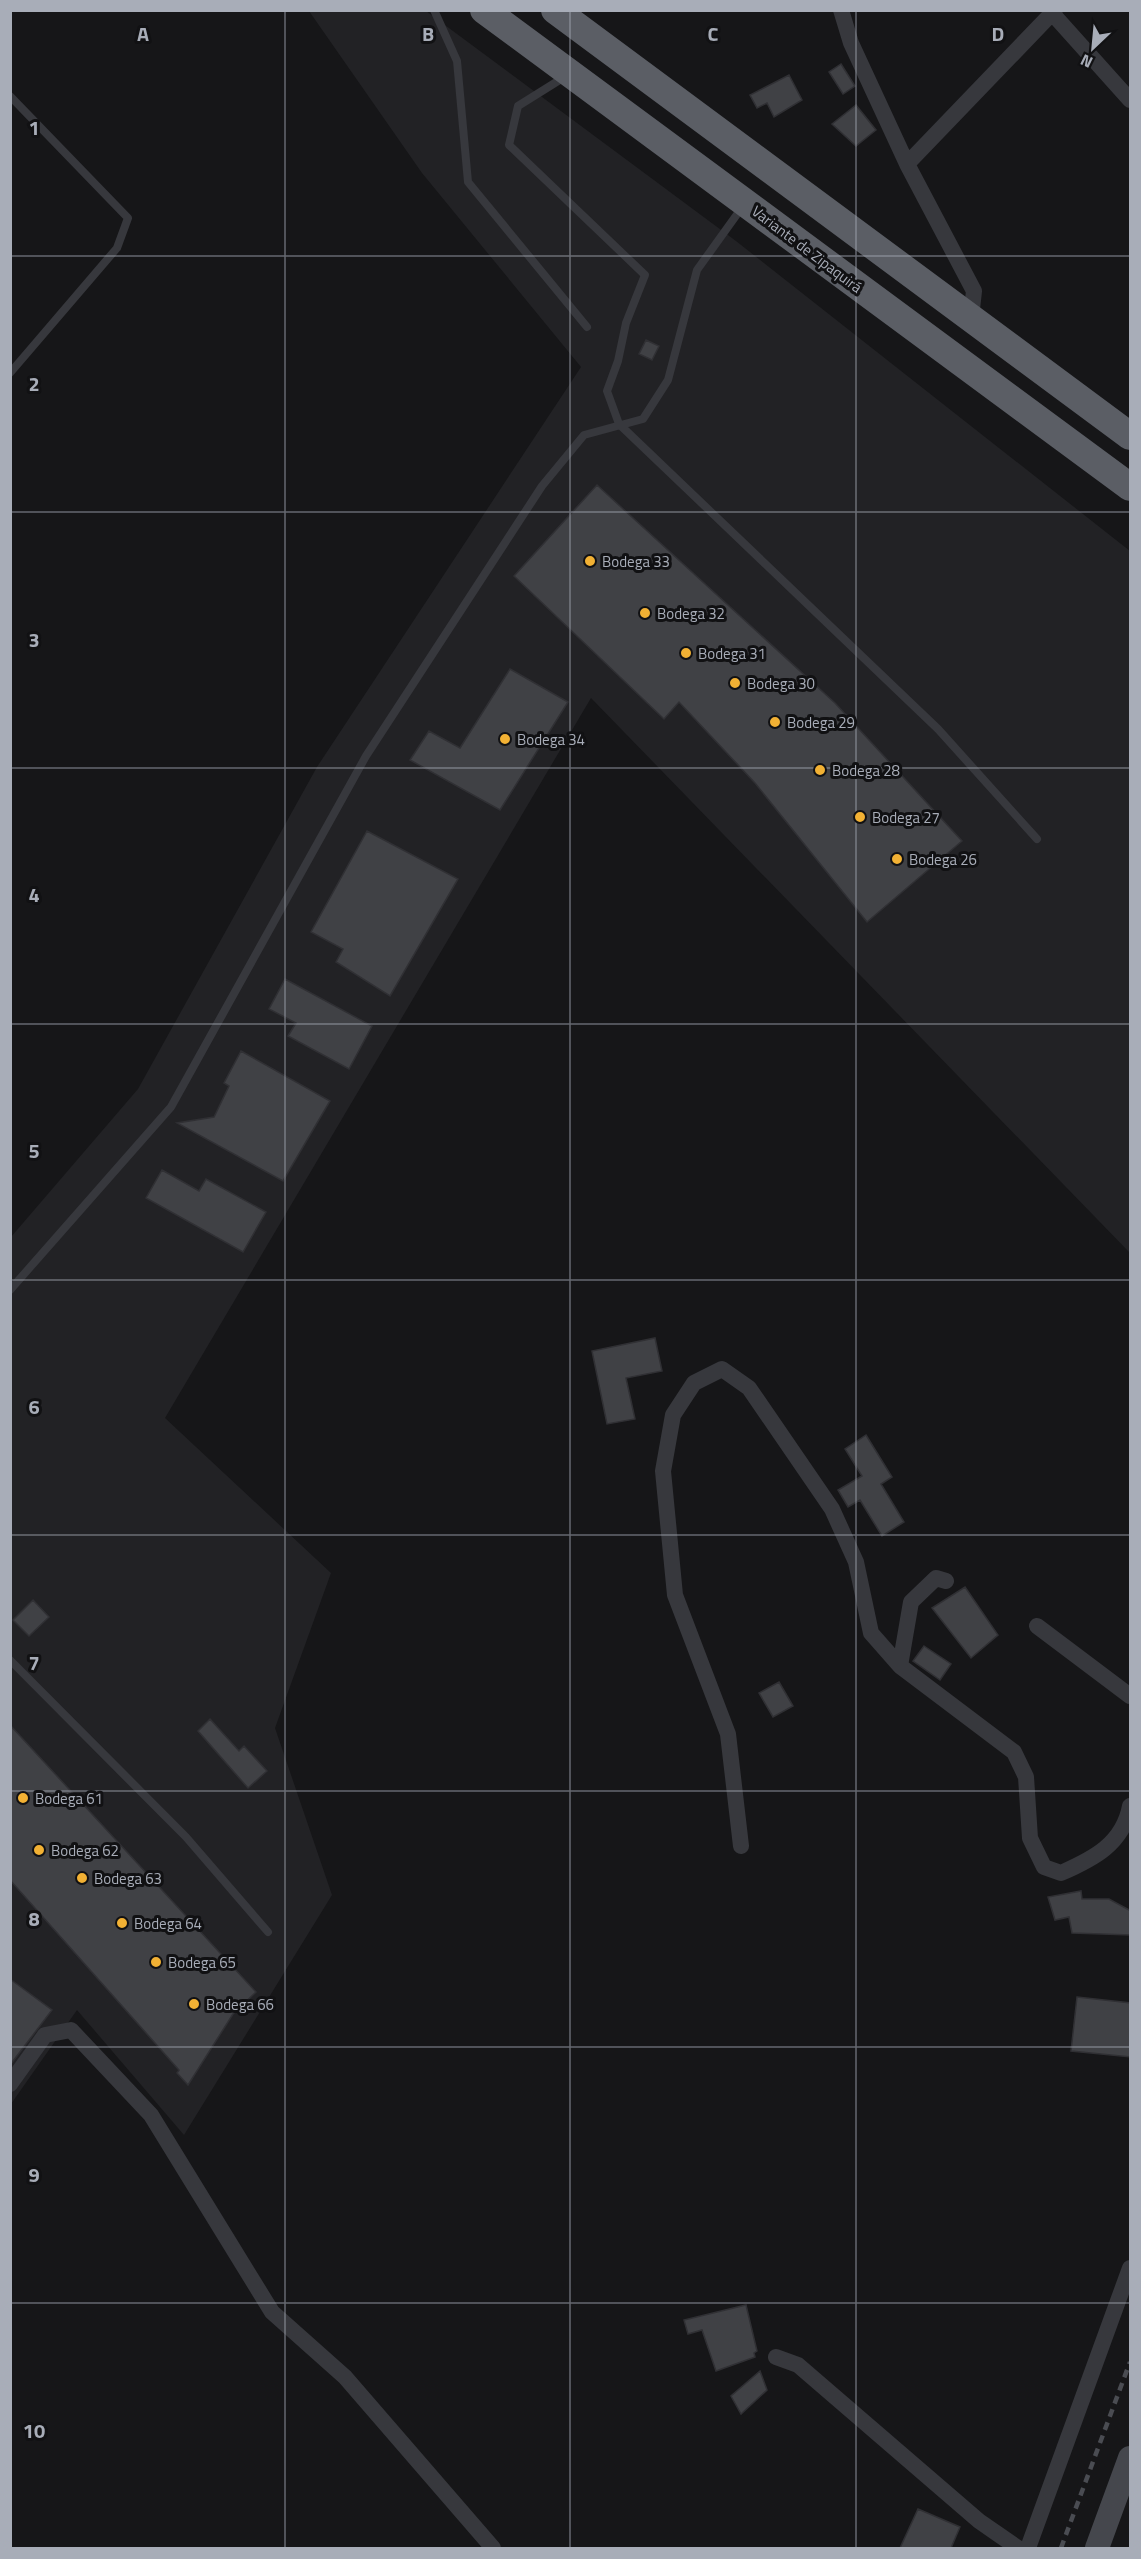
<svg xmlns="http://www.w3.org/2000/svg" width="1141" height="2559" font-family="'Titillium Web',sans-serif">
	<style>
		.built { fill: #222225 }
		.building { fill: #404145; stroke: #303034; stroke-width: 1.5 }
		.lines { fill: none; stroke-linecap: round; stroke-linejoin: round }
		.service { stroke: #37383d; stroke-width: 8 }
		.minor { stroke: #37383d; stroke-width: 16 }
		.secondary { stroke: #45474d; stroke-width: 24 }
		.trunk { stroke: #5b5e65; stroke-width: 28 }
		.rail { stroke: #4a4c52; stroke-width: 4.5; stroke-dasharray: 8 6; stroke-linecap: butt }
		.grid { fill: none; stroke: #a8adb8; stroke-width: 1.5; stroke-opacity: 0.55 }
		.poi-dot { fill: #f2b134; stroke: #111113; stroke-width: 2 }
		.labels { text-anchor: middle; dominant-baseline: central; stroke-width: 6; stroke-linejoin: round; paint-order: stroke }
		.street-label { font-size: 15px; fill: #a8adb8; stroke: #111113 }
		.poi-label { font-size: 15px; fill: #a8adb8; stroke: #111113; text-anchor: start }
		.grid-label { font-size: 20px; text-anchor: middle; font-weight: bold; fill: #a8adb8; stroke: #111113; stroke-width: 6; stroke-linejoin: round; paint-order: stroke }
	</style>
	<rect width="100%" height="100%" fill="#161618"/>
	<path class="built" d="M 309,11 L 426,11 L 736,241 L 1130,551 L 1130,1253 L 591,698 L 165,1418 L 331,1573 L 275,1728 L 332,1895 L 184,2135 L 77,2010 L 11,2104 L 11,1237 L 138,1089 L 317,767 L 581,367 L 422,173 Z"/>
	<path class="building" d="M 841,64 L 855,86 L 843,94 L 829,72 Z
		M 789,75 L 802,100 L 774,117 L 767,103 L 757,108 L 750,95 Z
		M 856,105 L 876,130 L 856,146 L 832,124 Z
		M 646,340 L 659,346 L 652,360 L 639,354 Z
		M 597,485 L 835,703 L 962,841 L 867,922 L 755,783 L 679,702 L 664,719 L 514,576 Z
		M 510,669 L 568,702 L 500,810 L 410,760 L 429,731 L 460,748 Z
		M 367,831 L 458,879 L 390,996 L 336,962 L 343,949 L 311,932 Z
		M 285,979 L 372,1026 L 349,1069 L 288,1036 L 296,1023 L 269,1009 Z
		M 241,1051 L 330,1101 L 283,1181 L 177,1123 L 214,1117 L 229,1086 L 224,1083 Z
		M 162,1170 L 199,1191 L 206,1179 L 266,1212 L 243,1252 L 146,1198 Z
		M 655,1338 L 662,1371 L 626,1378 L 635,1419 L 607,1424 L 592,1351 Z
		M 866,1435 L 892,1477 L 881,1484 L 904,1522 L 882,1536 L 860,1500 L 848,1507 L 838,1490 L 862,1476 L 845,1449 Z
		M 965,1587 L 998,1635 L 971,1658 L 932,1608 Z
		M 33,1600 L 49,1617 L 29,1636 L 13,1620 Z
		M 924,1646 L 951,1664 L 940,1680 L 913,1661 Z
		M 779,1682 L 793,1706 L 773,1717 L 759,1693 Z
		M 210,1719 L 239,1751 L 244,1746 L 267,1771 L 248,1788 L 198,1731 Z
		M 10,1725 L 256,1992 L 233,2014 L 188,2085 L 177,2073 L 179,2070 L 10,1880 Z
		M 1081,1891 L 1082,1899 L 1109,1899 L 1131,1911 L 1131,1935 L 1072,1933 L 1069,1917 L 1055,1920 L 1048,1897 Z
		M 10,1979 L 52,2010 L 10,2065 Z
		M 1077,1997 L 1131,2003 L 1131,2057 L 1071,2051 Z
		M 746,2305 L 757,2351 L 754,2353 L 755,2357 L 716,2371 L 702,2330 L 688,2334 L 684,2320 Z
		M 760,2371 L 767,2390 L 741,2414 L 731,2396 Z
		M 918,2509 L 960,2527 L 951,2548 L 900,2548 Z"/>
	<g class="lines">
		<path class="service" d="M 434,10 L 457,61 L 468,182 L 587,327
			M 566,76 L 518,106 L 509,145 L 645,275 L 626,323 L 618,361 L 607,391 L 619,424 L 938,729 L 1037,839
			M 10,96 L 128,218 L 117,248 L 10,373
			M 10,1290 L 171,1107 L 366,756 L 542,486 L 584,435 L 643,419 L 668,380 L 697,270 L 743,206
			M 10,1660 L 186,1837 L 268,1932"/>
		<path class="minor" d="M 841,10 L 851,43 L 907,164 L 974,291 L 971,318
			M 1052,13 L 1130,100
			M 907,164 L 1055,10
			M 1037,1626 L 1130,1696
			M 900,1666 L 911,1602 L 936,1578 L 946,1581
			M 741,1846 L 728,1734 L 675,1595 L 663,1471 L 673,1415 L 694,1383 L 722,1369 L 749,1388 L 832,1509 L 856,1562 L 871,1633 L 900,1666 L 1014,1752 L 1026,1777 L 1030,1838 L 1044,1867 L 1061,1873 C 1093,1859 1123,1844 1130,1806
			M 10,2084 L 45,2035 L 71,2030 L 151,2115 L 272,2312 L 345,2377 L 493,2548
			M 776,2357 L 798,2365 L 979,2521 L 1018,2548
			M 1028,2548 L 1130,2268"/>
		<path class="secondary" d="M 1097,2548 L 1130,2458"/>
		<path class="trunk" d="M 484,10 L 1130,487
			M 555,10 L 1130,436"/>
		<path class="rail" d="M 1061,2548 L 1130,2362"/>
	</g>
	<path class="grid" d="M 285,10 L 285,2548M 570,10 L 570,2548M 856,10 L 856,2548M 10,256 L 1130,256M 10,512 L 1130,512M 10,768 L 1130,768M 10,1024 L 1130,1024M 10,1280 L 1130,1280M 10,1535 L 1130,1535M 10,1791 L 1130,1791M 10,2047 L 1130,2047M 10,2303 L 1130,2303"/>
	<g class="poi-dot">
		<circle cx="590" cy="561" r="6"/>
		<circle cx="645" cy="613" r="6"/>
		<circle cx="686" cy="653" r="6"/>
		<circle cx="735" cy="683" r="6"/>
		<circle cx="775" cy="722" r="6"/>
		<circle cx="505" cy="739" r="6"/>
		<circle cx="820" cy="770" r="6"/>
		<circle cx="860" cy="817" r="6"/>
		<circle cx="897" cy="859" r="6"/>
		<circle cx="23" cy="1798" r="6"/>
		<circle cx="39" cy="1850" r="6"/>
		<circle cx="82" cy="1878" r="6"/>
		<circle cx="122" cy="1923" r="6"/>
		<circle cx="156" cy="1962" r="6"/>
		<circle cx="194" cy="2004" r="6"/>
	</g>
	<g class="labels">
		<g class="street-label">
			<text transform="translate(807 249) rotate(37)">Variante de Zipaquirá</text>
		</g>
		<g class="poi-label">
			<text x="602" y="561">Bodega 33</text>
			<text x="657" y="613">Bodega 32</text>
			<text x="698" y="653">Bodega 31</text>
			<text x="747" y="683">Bodega 30</text>
			<text x="787" y="722">Bodega 29</text>
			<text x="517" y="739">Bodega 34</text>
			<text x="832" y="770">Bodega 28</text>
			<text x="872" y="817">Bodega 27</text>
			<text x="909" y="859">Bodega 26</text>
			<text x="35" y="1798">Bodega 61</text>
			<text x="51" y="1850">Bodega 62</text>
			<text x="94" y="1878">Bodega 63</text>
			<text x="134" y="1923">Bodega 64</text>
			<text x="168" y="1962">Bodega 65</text>
			<text x="206" y="2004">Bodega 66</text>
		</g>
	</g>
	<g class="grid-label">
		<text x="143" y="41">A</text>
		<text x="428" y="41">B</text>
		<text x="713" y="41">C</text>
		<text x="998" y="41">D</text>
		<text x="34" y="135">1</text>
		<text x="34" y="391">2</text>
		<text x="34" y="647">3</text>
		<text x="34" y="902">4</text>
		<text x="34" y="1158">5</text>
		<text x="34" y="1414">6</text>
		<text x="34" y="1670">7</text>
		<text x="34" y="1926">8</text>
		<text x="34" y="2182">9</text>
		<text x="34" y="2438">10</text>
	</g>
	<rect width="1141" height="2559" fill="none" stroke="#a8adb8" stroke-width="24"/>
	<g transform="translate(1093 48) rotate(206)" stroke="#111113" stroke-width="4.5" paint-order="stroke">
	<path d="M0-4.5L10 22L0 15L-10 22Z" fill="#a8adb8"/>
	<text y="-9" font-size="16" font-weight="bold" text-anchor="middle" fill="#a8adb8">N</text>
	</g>
</svg>
